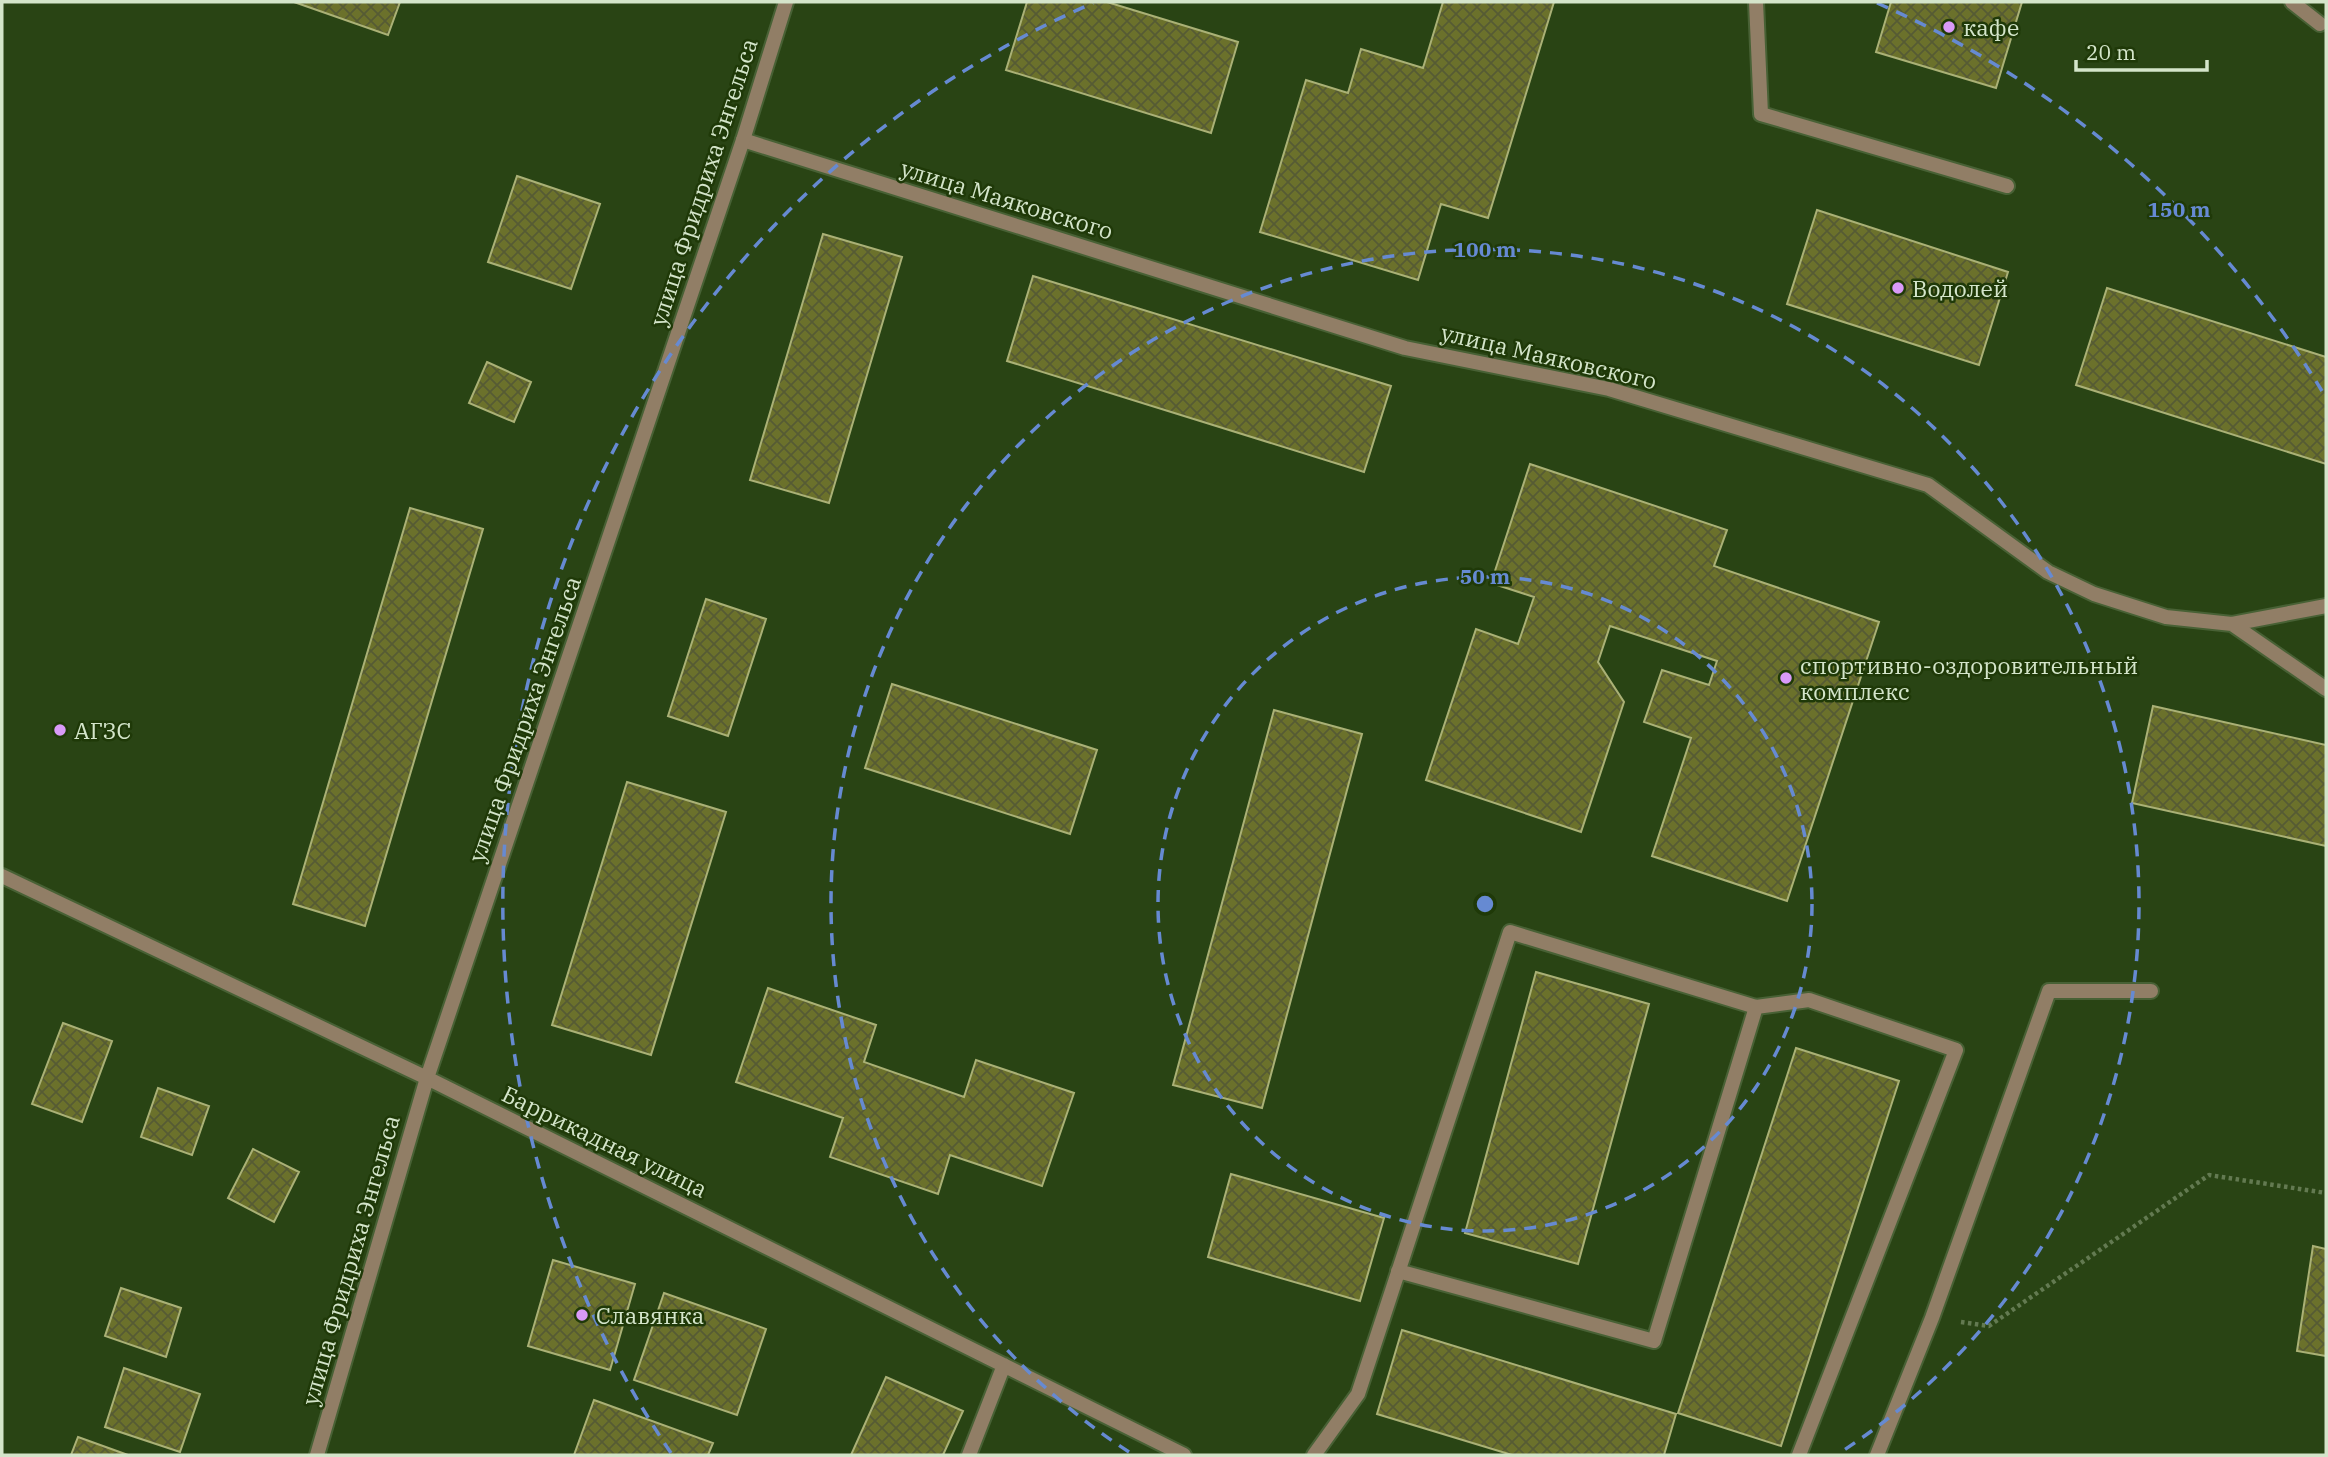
<svg xmlns="http://www.w3.org/2000/svg" width="2328" height="1457" font-family="'IBM Plex Serif',serif">
	<style>
		.building { fill: url(#building-cross-hatch); stroke: #aab176; stroke-width: 2 }
		.lines { fill: none; stroke-linecap: round; stroke-linejoin: round }
		.service-casing { stroke: #486135; stroke-width: 18 }
		.minor-casing { stroke: #486135; stroke-width: 18 }
		.path { stroke: #637a51; stroke-width: 4.5; stroke-dasharray: 3.5 3.5; stroke-linecap: butt }
		.service { stroke: #917e66; stroke-width: 14 }
		.minor { stroke: #917e66; stroke-width: 14 }
		.ring { fill: none; stroke: #668ad2; stroke-width: 3.5; stroke-dasharray: 12 9 }
		.poi-dot { fill: #d99af8; stroke: #1f3908; stroke-width: 2.5 }
		.labels { text-anchor: middle; dominant-baseline: central; stroke-width: 5; stroke-linejoin: round; paint-order: stroke }
		.poi-label { font-size: 23px; fill: #d4e5ca; stroke: #1f3908; text-anchor: start }
		.street-label { font-size: 23px; fill: #d4e5ca; stroke: #1f3908 }
		.centre { fill: #668ad2; stroke: #1f3908; stroke-width: 3.5 }
		.ring-label { font-size: 21px; text-anchor: middle; font-weight: bold; fill: #668ad2; stroke: #1f3908; stroke-width: 5; stroke-linejoin: round; paint-order: stroke }
	</style>
	<defs>
		<pattern id="building-cross-hatch" width="8" height="8" patternUnits="userSpaceOnUse" patternTransform="scale(1.75)"><rect width="8" height="8" fill="#6b712b"/><path d="M0 0l8 8M0 8l8-8" fill="none" stroke="#565b34"/></pattern>
	</defs>
	<rect width="100%" height="100%" fill="#294414"/>
	<path class="building" d="M 294,2 L 400,2 L 388,35 Z
		M 1027,2 L 1107,2 L 1238,42 L 1211,133 L 1006,70 Z
		M 1443,2 L 1554,2 L 1488,218 L 1441,204 L 1418,280 L 1260,232 L 1306,80 L 1348,93 L 1361,49 L 1423,68 Z
		M 1891,2 L 2022,2 L 1996,88 L 1876,52 Z
		M 517,176 L 600,204 L 571,289 L 488,262 Z
		M 1817,210 L 2008,272 L 1979,365 L 1787,304 Z
		M 823,234 L 902,257 L 829,503 L 750,480 Z
		M 1033,276 L 1391,386 L 1364,472 L 1007,361 Z
		M 2107,288 L 2326,357 L 2326,464 L 2076,385 Z
		M 487,362 L 531,382 L 514,422 L 469,403 Z
		M 1530,464 L 1727,530 L 1714,566 L 1879,622 L 1787,901 L 1652,856 L 1691,738 L 1644,722 L 1662,670 L 1709,685 L 1717,661 L 1610,626 L 1598,662 L 1624,702 L 1581,832 L 1426,780 L 1476,629 L 1518,644 L 1534,597 L 1491,583 Z
		M 410,508 L 483,529 L 365,926 L 293,904 Z
		M 706,599 L 766,619 L 728,736 L 668,716 Z
		M 892,684 L 1097,750 L 1070,834 L 865,768 Z
		M 2153,706 L 2326,745 L 2326,846 L 2132,803 Z
		M 1274,710 L 1362,734 L 1262,1108 L 1173,1085 Z
		M 627,782 L 726,812 L 651,1055 L 552,1025 Z
		M 1536,972 L 1649,1004 L 1578,1264 L 1465,1233 Z
		M 768,988 L 876,1025 L 864,1062 L 964,1097 L 976,1060 L 1074,1093 L 1042,1186 L 950,1155 L 938,1194 L 830,1157 L 843,1118 L 736,1082 Z
		M 63,1023 L 112,1041 L 82,1122 L 32,1104 Z
		M 1796,1048 L 1899,1081 L 1781,1446 L 1678,1413 Z
		M 158,1088 L 209,1106 L 192,1155 L 141,1137 Z
		M 253,1149 L 299,1172 L 274,1222 L 228,1198 Z
		M 1231,1174 L 1384,1218 L 1360,1301 L 1208,1257 Z
		M 2313,1246 L 2326,1249 L 2326,1356 L 2297,1351 Z
		M 553,1260 L 635,1284 L 610,1370 L 528,1346 Z
		M 121,1288 L 181,1308 L 166,1357 L 105,1336 Z
		M 664,1293 L 766,1329 L 737,1415 L 634,1380 Z
		M 1402,1330 L 1676,1414 L 1664,1455 L 1512,1455 L 1377,1414 Z
		M 124,1368 L 200,1394 L 180,1452 L 105,1427 Z
		M 886,1377 L 963,1411 L 943,1455 L 851,1455 Z
		M 594,1400 L 713,1443 L 708,1455 L 574,1455 Z
		M 78,1437 L 128,1455 L 71,1455 Z"/>
	<g class="lines">
		<defs>
			<path id="service" d="M 1756,2 L 1761,114 L 2007,186
				M 2292,2 L 2320,24
				M 743,140 L 1405,348 L 1609,389 L 1928,485 L 2048,572 L 2094,594 L 2166,617 L 2232,624 L 2326,606
				M 2232,624 L 2326,689
				M 1756,1007 L 1809,1000 L 1956,1050 L 1799,1455
				M 1314,1455 L 1358,1394 L 1510,932 L 1756,1007 L 1654,1341 L 1398,1271
				M 1877,1455 L 1932,1318 L 2049,991 L 2151,991"/>
			<path id="minor" d="M 2,876 L 427,1078 L 1184,1455
				M 317,1455 L 427,1078 L 743,140 L 786,2
				M 969,1455 L 1004,1365"/>
		</defs>
		<use href="#service" class="service-casing"/>
		<use href="#minor" class="minor-casing"/>
		<path class="path" d="M 1961,1322 L 1989,1326 L 2209,1175 L 2326,1193"/>
		<use href="#service" class="service"/>
		<use href="#minor" class="minor"/>
	</g>
	<g class="ring">
		<circle cx="1485" cy="904" r="327"/>
		<path d="M1129 1452A654 654 0 1 1 1841 1452"/>
		<path d="M671 1453A982 982 0 0 1 1093 3M1877 3A982 982 0 0 1 2322 391"/>
	</g>
	<g class="poi-dot">
		<circle cx="1949" cy="27" r="7"/>
		<circle cx="1898" cy="288" r="7"/>
		<circle cx="1786" cy="678" r="7"/>
		<circle cx="60" cy="730" r="7"/>
		<circle cx="582" cy="1315" r="7"/>
	</g>
	<g class="labels">
		<g class="poi-label">
			<text x="1963" y="27">кафе</text>
			<text x="1912" y="288">Водолей</text>
			<text x="1800" y="665">спортивно-оздоровительный<tspan x="1800" dy="26">комплекс</tspan></text>
			<text x="74" y="730">АГЗС</text>
			<text x="596" y="1315">Славянка</text>
		</g>
		<g class="street-label">
			<text transform="translate(703 182) rotate(-72)">улица Фридриха Энгельса</text>
			<text transform="translate(1007 199) rotate(17)">улица Маяковского</text>
			<text transform="translate(1549 356) rotate(13)">улица Маяковского</text>
			<text transform="translate(524 719) rotate(-71)">улица Фридриха Энгельса</text>
			<text transform="translate(605 1141) rotate(26)">Баррикадная улица</text>
			<text transform="translate(350 1260) rotate(-74)">улица Фридриха Энгельса</text>
		</g>
	</g>
	<circle cx="1485" cy="904" r="10" class="centre"/>
	<g class="ring-label">
		<text x="2179" y="217">150 m</text>
		<text x="1485" y="257">100 m</text>
		<text x="1485" y="584">50 m</text>
	</g>
	<rect width="2328" height="1457" fill="none" stroke="#d4e5ca" stroke-width="7"/>
	<path d="M2076 60v10h131v-10" fill="none" stroke="#d4e5ca" stroke-width="3.5"/>
	<text x="2086" y="60" font-size="21" fill="#d4e5ca" stroke="#1f3908" stroke-width="5" paint-order="stroke">20 m</text>
</svg>
